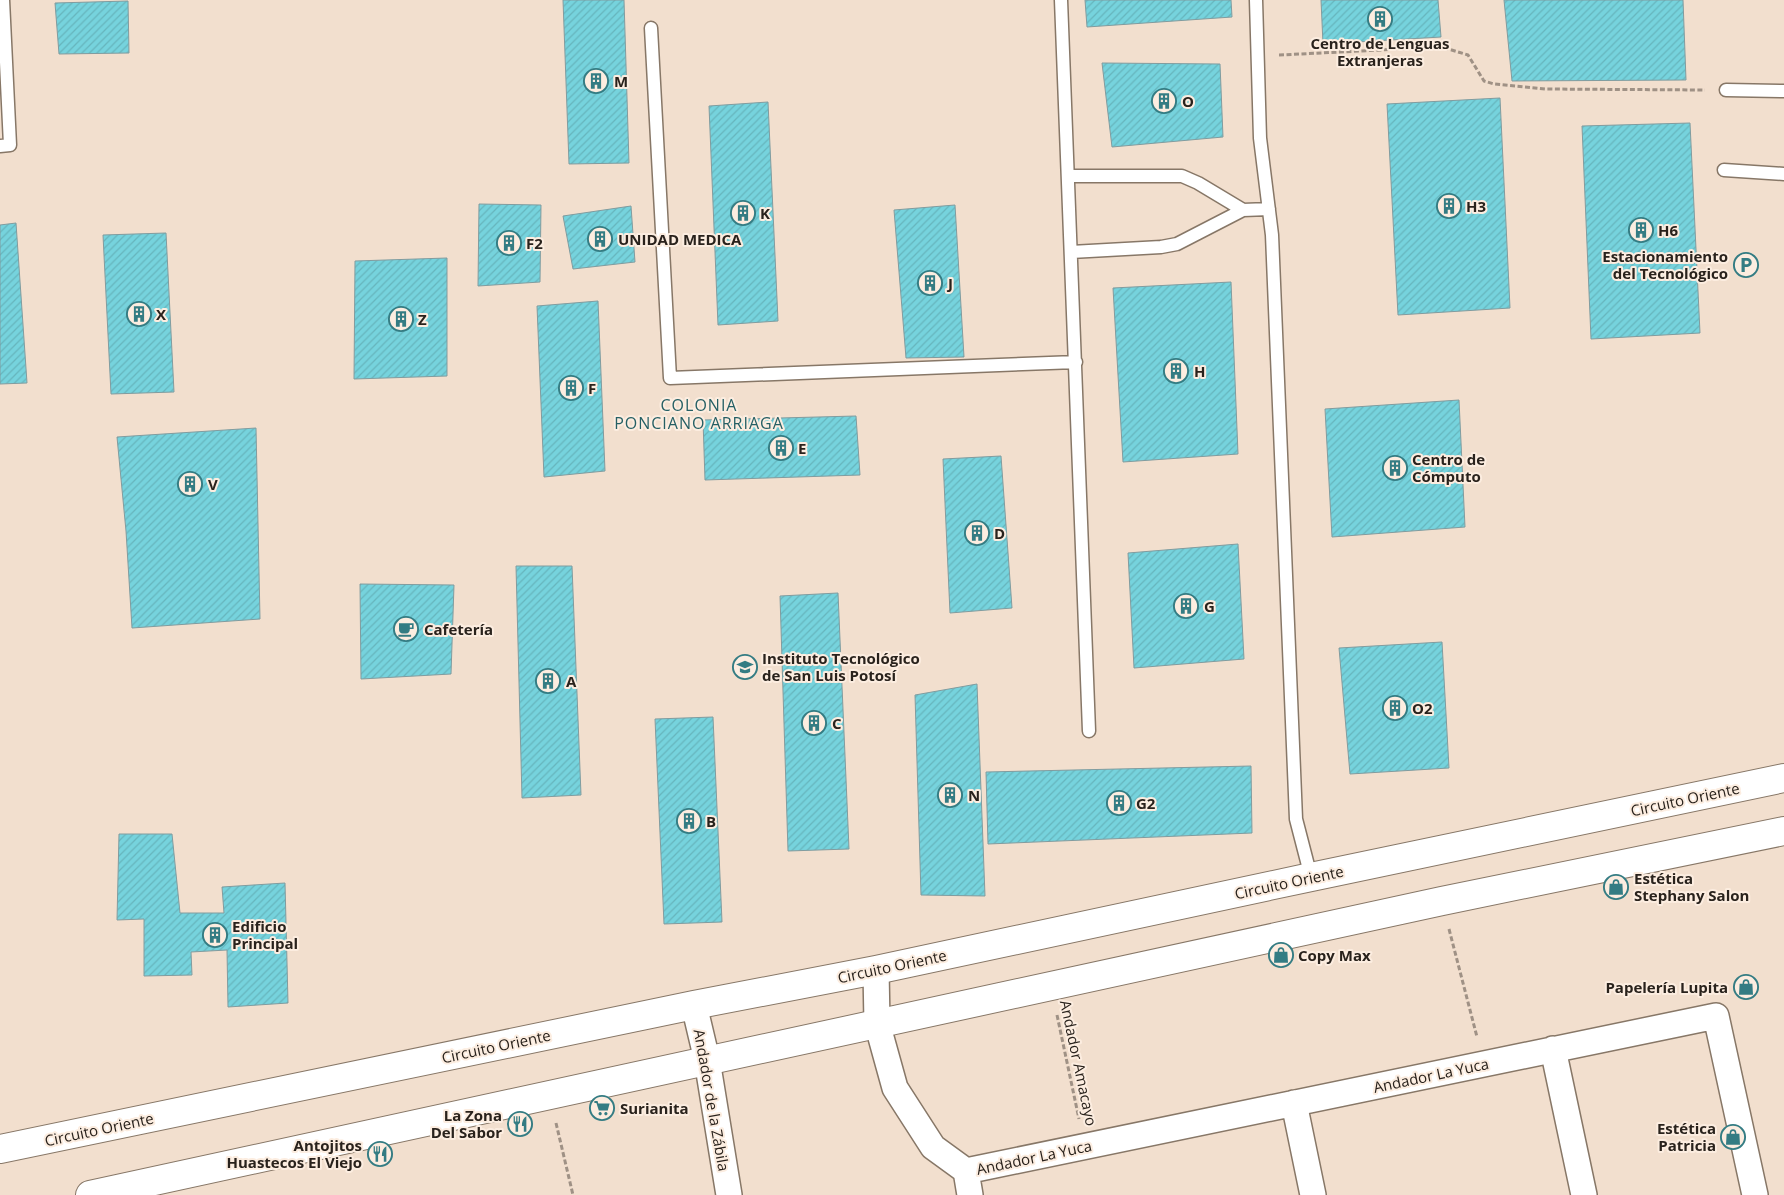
<svg xmlns="http://www.w3.org/2000/svg" width="1784" height="1195" font-family="'Open Sans',sans-serif">
	<style>
		.building { fill: url(#building-hatch); stroke: #819c9f }
		.lines { fill: none; stroke-linecap: round; stroke-linejoin: round }
		.lane-casing { stroke: #877767; stroke-width: 15 }
		.street-casing { stroke: #877767; stroke-width: 28 }
		.secondary-casing { stroke: #877767; stroke-width: 30 }
		.path { stroke: #9f9185; stroke-width: 3; stroke-dasharray: 5 2.5; stroke-linecap: butt }
		.lane { stroke: #fff; stroke-width: 12 }
		.street { stroke: #fff; stroke-width: 25 }
		.secondary { stroke: #fff; stroke-width: 28 }
		.labels { text-anchor: middle; dominant-baseline: central; stroke-width: 4; stroke-linejoin: round; paint-order: stroke }
		.poi-label { font-size: 15px; font-weight: bold; fill: #29221c; stroke: #fcede0; text-anchor: start }
		.street-label { font-size: 15px; fill: #29221c; stroke: #fcede0 }
		.neighbourhood-label { font-size: 16px; letter-spacing: 1px; fill: #255f64; stroke: #fcede0 }
	</style>
	<defs>
		<pattern id="building-hatch" width="6" height="6" patternUnits="userSpaceOnUse" patternTransform="scale(1.25)"><rect width="6" height="6" fill="#76d3dd"/><path d="M-1 1l2-2M0 6l6-6M5 7l2-2" fill="none" stroke="#66b5bd"/></pattern>
	</defs>
	<rect width="100%" height="100%" fill="#f2dfce"/>
	<path class="building" d="M 563,0 L 624,0 L 629,163 L 569,164 Z
		M 1085,0 L 1231,0 L 1232,17 L 1087,27 Z
		M 1321,0 L 1438,0 L 1441,37 L 1323,44 Z
		M 1504,0 L 1683,0 L 1686,80 L 1512,81 Z
		M 128,1 L 129,53 L 59,54 L 55,3 Z
		M 1102,63 L 1220,64 L 1223,137 L 1112,147 Z
		M 1500,98 L 1510,308 L 1398,315 L 1387,104 Z
		M 768,102 L 778,321 L 718,325 L 709,106 Z
		M 1690,123 L 1700,333 L 1591,339 L 1582,126 Z
		M 479,204 L 541,205 L 540,282 L 478,286 Z
		M 955,205 L 964,357 L 906,358 L 894,210 Z
		M 631,206 L 635,262 L 573,269 L 563,216 Z
		M 16,223 L 27,383 L 0,384 L 0,225 Z
		M 166,233 L 174,392 L 111,394 L 103,235 Z
		M 447,258 L 447,376 L 354,379 L 355,261 Z
		M 1231,282 L 1238,454 L 1123,462 L 1113,288 Z
		M 598,301 L 605,471 L 544,477 L 537,306 Z
		M 1459,400 L 1465,527 L 1332,537 L 1325,409 Z
		M 856,416 L 860,475 L 705,480 L 703,420 Z
		M 256,428 L 260,619 L 132,628 L 126,531 L 117,437 Z
		M 1001,456 L 1012,608 L 950,613 L 943,459 Z
		M 1238,544 L 1244,659 L 1134,668 L 1128,553 Z
		M 516,566 L 572,566 L 581,795 L 522,798 Z
		M 360,584 L 454,585 L 451,674 L 361,679 Z
		M 838,593 L 849,849 L 788,851 L 780,596 Z
		M 1442,642 L 1449,768 L 1350,774 L 1339,648 Z
		M 977,684 L 985,896 L 921,895 L 915,695 Z
		M 713,717 L 722,922 L 664,924 L 655,719 Z
		M 1251,766 L 1252,833 L 988,844 L 986,772 Z
		M 119,834 L 172,834 L 180,913 L 224,913 L 222,887 L 285,883 L 288,1003 L 228,1007 L 227,950 L 191,952 L 192,975 L 144,976 L 144,919 L 117,920 Z"/>
	<g class="lines">
		<defs>
			<path id="lane" d="M 1061,0 L 1089,731
				M 1256,0 L 1260,138 L 1272,235 L 1296,819 L 1311,877
				M 651,28 L 670,378 L 1076,362
				M 1726,90 L 1784,91
				M 0,146 L 10,145 L 3,0
				M 1724,170 L 1784,174
				M 1068,176 L 1182,176 L 1198,183 L 1243,210
				M 1071,252 L 1161,247 L 1177,244 L 1243,210 L 1269,209"/>
			<path id="street" d="M 876,970 L 877,1023 L 895,1088 L 933,1147 L 966,1171 L 970,1195
				M 694,1005 L 707,1060 L 729,1195
				M 1553,1049 L 1584,1195
				M 1294,1103 L 1313,1195
				M 966,1171 L 1716,1016 L 1755,1195"/>
			<path id="secondary" d="M 0,1149 L 694,1005 L 876,970 L 1311,877 L 1784,778
				M 90,1195 L 1442,901 L 1784,831"/>
		</defs>
		<use href="#lane" class="lane-casing"/>
		<use href="#street" class="street-casing"/>
		<use href="#secondary" class="secondary-casing"/>
		<path class="path" d="M 1279,55 L 1442,47 L 1468,55 L 1484,81 L 1494,84 L 1546,89 L 1705,90
			M 1449,929 L 1477,1037
			M 1057,1015 L 1079,1119
			M 556,1123 L 573,1195"/>
		<use href="#lane" class="lane"/>
		<use href="#street" class="street"/>
		<use href="#secondary" class="secondary"/>
	</g>
	<defs>
		<symbol id="building-ring" viewBox="-11 -11 22 22"><circle r="9.5" fill="#fcede0" stroke="#347c83" stroke-width="1.5"/><path d="M-4-6H4V6H1V3H-1V6H-4ZM-2.5-4.3h1.7v1.8h-1.7ZM.8-4.3h1.7v1.8H.8ZM-2.5-1h1.7V.8h-1.7ZM.8-1h1.7V.8H.8Z" fill="#347c83"/></symbol>
		<symbol id="parking-ring" viewBox="-11 -11 22 22"><circle r="9.5" fill="#fcede0" stroke="#347c83" stroke-width="1.5"/><path d="M-3.5-5.5H1a3.5 3.5 0 0 1 0 7H-1V5.5H-3.5ZM-1-3.4V-.6H.8a1.4 1.4 0 0 0 0-2.8Z" fill="#347c83"/></symbol>
		<symbol id="cafe-ring" viewBox="-11 -11 22 22"><circle r="9.5" fill="#fcede0" stroke="#347c83" stroke-width="1.5"/><path d="M-5.5-4.5H6V0H3Q3 3.5 0 3.5H-2.5Q-5.5 3.5-5.5 0ZM3-3.2v2h1.7v-2ZM-6 4.5H4V6H-6Z" fill="#347c83"/></symbol>
		<symbol id="university-ring" viewBox="-11 -11 22 22"><circle r="9.5" fill="#fcede0" stroke="#347c83" stroke-width="1.5"/><path d="M0-5L7-2L0 1L-7-2ZM-4 1L0 2.5L4 1V4Q0 6-4 4Z" fill="#347c83"/></symbol>
		<symbol id="shop-ring" viewBox="-11 -11 22 22"><circle r="9.5" fill="#fcede0" stroke="#347c83" stroke-width="1.5"/><path d="M-5-2.5h2.3a2.7 3.5 0 0 1 5.4 0H5L5.5 6h-11ZM-1.5-2.5h3a1.5 2.3 0 0 0-3 0Z" fill="#347c83"/></symbol>
		<symbol id="supermarket-ring" viewBox="-11 -11 22 22"><circle r="9.5" fill="#fcede0" stroke="#347c83" stroke-width="1.5"/><path d="M-6-5.5h2.5l.6 2H6L4.5 2H-2.5L-4.4-4H-6ZM-1.5 3.2a1.3 1.3 0 1 0 .1 0ZM3 3.2a1.3 1.3 0 1 0 .1 0Z" fill="#347c83"/></symbol>
		<symbol id="restaurant-ring" viewBox="-11 -11 22 22"><circle r="9.5" fill="#fcede0" stroke="#347c83" stroke-width="1.5"/><path d="M-5-6h1v4h1v-4h1v4h1v-4h1v5L-1.5 .5V6h-2V.5L-5-1ZM5-6V6H3V1.5H1.5Q1.5-4 5-6Z" fill="#347c83"/></symbol>
	</defs>
	<g fill-rule="evenodd">
		<use href="#building-ring" x="1366" y="5" width="28" height="28"/>
		<use href="#building-ring" x="582" y="67" width="28" height="28"/>
		<use href="#building-ring" x="1150" y="87" width="28" height="28"/>
		<use href="#building-ring" x="1435" y="192" width="28" height="28"/>
		<use href="#building-ring" x="729" y="199" width="28" height="28"/>
		<use href="#building-ring" x="1627" y="216" width="28" height="28"/>
		<use href="#building-ring" x="586" y="225" width="28" height="28"/>
		<use href="#building-ring" x="495" y="229" width="28" height="28"/>
		<use href="#parking-ring" x="1732" y="251" width="28" height="28"/>
		<use href="#building-ring" x="916" y="269" width="28" height="28"/>
		<use href="#building-ring" x="125" y="300" width="28" height="28"/>
		<use href="#building-ring" x="387" y="305" width="28" height="28"/>
		<use href="#building-ring" x="1162" y="357" width="28" height="28"/>
		<use href="#building-ring" x="557" y="374" width="28" height="28"/>
		<use href="#building-ring" x="767" y="434" width="28" height="28"/>
		<use href="#building-ring" x="1381" y="454" width="28" height="28"/>
		<use href="#building-ring" x="176" y="470" width="28" height="28"/>
		<use href="#building-ring" x="963" y="519" width="28" height="28"/>
		<use href="#building-ring" x="1172" y="592" width="28" height="28"/>
		<use href="#cafe-ring" x="392" y="615" width="28" height="28"/>
		<use href="#university-ring" x="731" y="653" width="28" height="28"/>
		<use href="#building-ring" x="534" y="667" width="28" height="28"/>
		<use href="#building-ring" x="1381" y="694" width="28" height="28"/>
		<use href="#building-ring" x="800" y="709" width="28" height="28"/>
		<use href="#building-ring" x="936" y="781" width="28" height="28"/>
		<use href="#building-ring" x="1105" y="789" width="28" height="28"/>
		<use href="#building-ring" x="675" y="807" width="28" height="28"/>
		<use href="#shop-ring" x="1602" y="873" width="28" height="28"/>
		<use href="#building-ring" x="201" y="921" width="28" height="28"/>
		<use href="#shop-ring" x="1267" y="941" width="28" height="28"/>
		<use href="#shop-ring" x="1732" y="973" width="28" height="28"/>
		<use href="#supermarket-ring" x="588" y="1094" width="28" height="28"/>
		<use href="#restaurant-ring" x="506" y="1110" width="28" height="28"/>
		<use href="#shop-ring" x="1719" y="1123" width="28" height="28"/>
		<use href="#restaurant-ring" x="366" y="1140" width="28" height="28"/>
	</g>
	<g class="labels">
		<g class="poi-label">
			<text x="1380" y="43" text-anchor="middle">Centro de Lenguas<tspan x="1380" dy="17">Extranjeras</tspan></text>
			<text x="614" y="81">M</text>
			<text x="1182" y="101">O</text>
			<text x="1466" y="206">H3</text>
			<text x="760" y="213">K</text>
			<text x="1658" y="230">H6</text>
			<text x="618" y="239">UNIDAD MEDICA</text>
			<text x="526" y="243">F2</text>
			<text x="1728" y="256" text-anchor="end">Estacionamiento<tspan x="1728" dy="17">del Tecnológico</tspan></text>
			<text x="948" y="283">J</text>
			<text x="156" y="314">X</text>
			<text x="418" y="319">Z</text>
			<text x="1194" y="371">H</text>
			<text x="588" y="388">F</text>
			<text x="798" y="448">E</text>
			<text x="1412" y="459">Centro de<tspan x="1412" dy="17">Cómputo</tspan></text>
			<text x="208" y="484">V</text>
			<text x="994" y="533">D</text>
			<text x="1204" y="606">G</text>
			<text x="424" y="629">Cafetería</text>
			<text x="762" y="658">Instituto Tecnológico<tspan x="762" dy="17">de San Luis Potosí</tspan></text>
			<text x="566" y="681">A</text>
			<text x="1412" y="708">O2</text>
			<text x="832" y="723">C</text>
			<text x="968" y="795">N</text>
			<text x="1136" y="803">G2</text>
			<text x="706" y="821">B</text>
			<text x="1634" y="878">Estética<tspan x="1634" dy="17">Stephany Salon</tspan></text>
			<text x="232" y="926">Edificio<tspan x="232" dy="17">Principal</tspan></text>
			<text x="1298" y="955">Copy Max</text>
			<text x="1728" y="987" text-anchor="end">Papelería Lupita</text>
			<text x="620" y="1108">Surianita</text>
			<text x="502" y="1115" text-anchor="end">La Zona<tspan x="502" dy="17">Del Sabor</tspan></text>
			<text x="1716" y="1128" text-anchor="end">Estética<tspan x="1716" dy="17">Patricia</tspan></text>
			<text x="362" y="1145" text-anchor="end">Antojitos<tspan x="362" dy="17">Huastecos El Viejo</tspan></text>
		</g>
		<g class="street-label">
			<text transform="translate(1685 799) rotate(-12)">Circuito Oriente</text>
			<text transform="translate(1289 882) rotate(-12)">Circuito Oriente</text>
			<text transform="translate(892 966) rotate(-12)">Circuito Oriente</text>
			<text transform="translate(496 1046) rotate(-12)">Circuito Oriente</text>
			<text transform="translate(1079 1063) rotate(78)">Andador Amacayo</text>
			<text transform="translate(1431 1075) rotate(-12)">Andador La Yuca</text>
			<text transform="translate(712 1100) rotate(80)">Andador de la Zábila</text>
			<text transform="translate(99 1129) rotate(-12)">Circuito Oriente</text>
			<text transform="translate(1034 1157) rotate(-12)">Andador La Yuca</text>
		</g>
		<g class="neighbourhood-label">
			<text x="699" y="405">COLONIA<tspan x="699" dy="18">PONCIANO ARRIAGA</tspan></text>
		</g>
	</g>
</svg>
